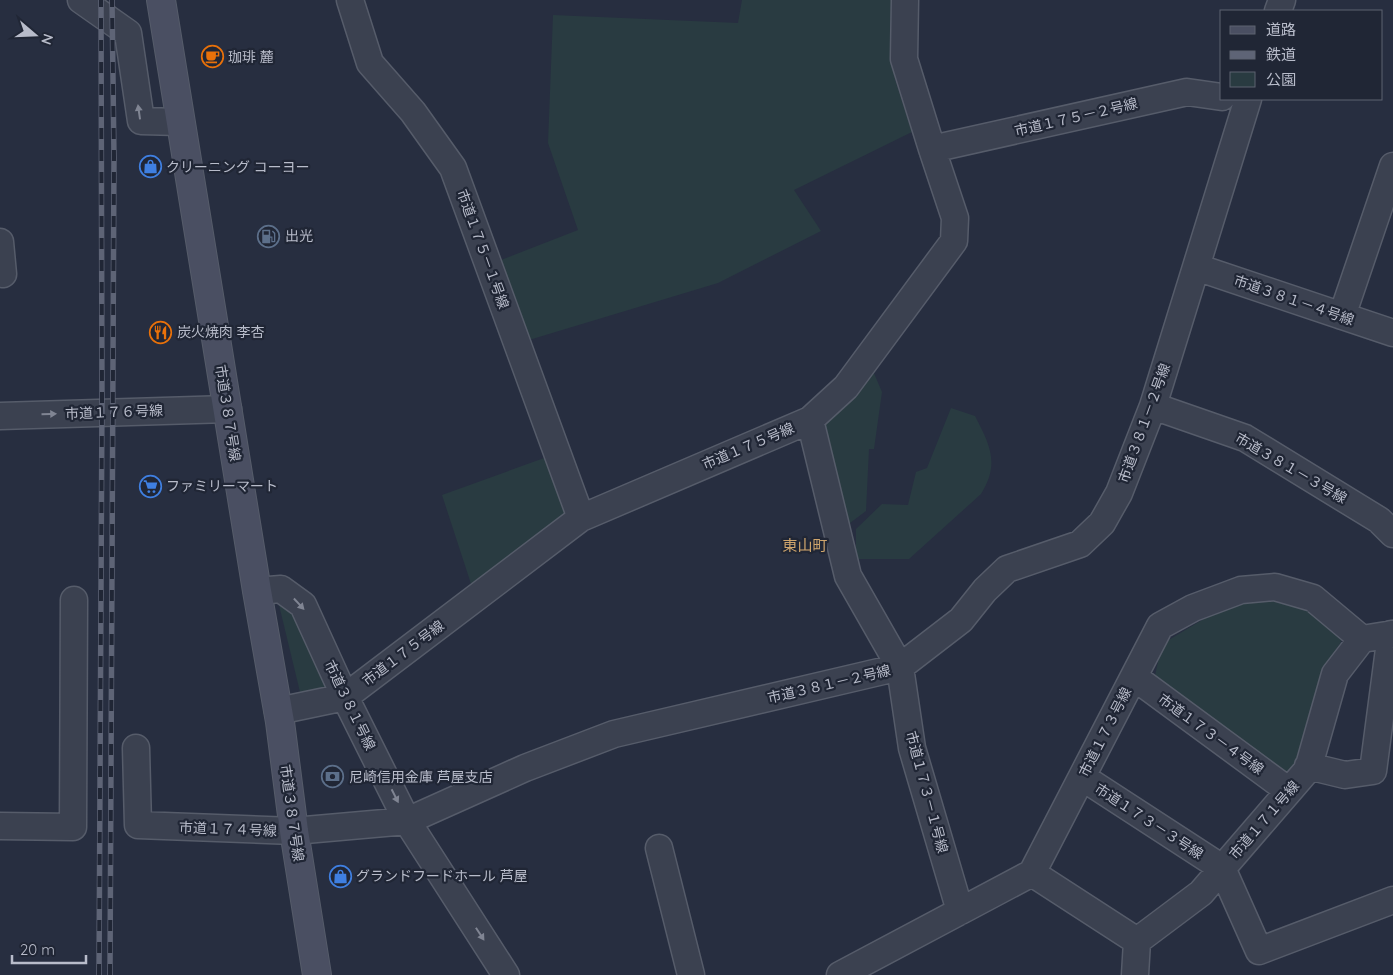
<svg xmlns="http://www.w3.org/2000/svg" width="1393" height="975" font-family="Quicksand,'Noto Sans JP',sans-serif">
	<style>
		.green { fill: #293b41 }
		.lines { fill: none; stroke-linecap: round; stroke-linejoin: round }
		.street-casing { stroke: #565c6a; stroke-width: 29 }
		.secondary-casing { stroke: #565c6a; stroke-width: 30 }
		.street { stroke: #3b4150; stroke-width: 26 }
		.secondary { stroke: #4a4f62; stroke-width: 28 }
		.rail-casing { stroke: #5e6476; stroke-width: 5.5 }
		.rail { stroke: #202635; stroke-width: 4; stroke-dasharray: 11; stroke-linecap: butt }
		.oneway { fill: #808593 }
		.labels { text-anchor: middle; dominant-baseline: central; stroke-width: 4.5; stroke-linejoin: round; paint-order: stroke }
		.poi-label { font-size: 14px; fill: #b8bcca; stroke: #202635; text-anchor: start }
		.street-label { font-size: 14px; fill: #b8bcca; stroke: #202635 }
		.neighbourhood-label { font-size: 15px; fill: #d0a66d; stroke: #202635 }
	</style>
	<rect width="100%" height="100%" fill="#272e40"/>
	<path class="green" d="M 742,0 L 894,0 L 890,36 L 895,79 L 912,132 L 794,190 L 821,231 L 718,283 L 529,340 L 501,260 L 578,230 L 548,143 L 553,15 L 738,23 Z
		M 873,371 L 882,392 L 874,449 L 869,449 L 866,511 L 846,526 L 822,426 Z
		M 951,408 L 975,416 C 990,445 1000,464 981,494 L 909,559 L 856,559 L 856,529 L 882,504 L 908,505 L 916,472 L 927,468 Z
		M 547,457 L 568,516 L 473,590 L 442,495 Z
		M 1242,600 L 1279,600 L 1310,607 L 1339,630 L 1341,642 L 1322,670 L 1303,753 L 1287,777 L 1154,680 L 1162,644 L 1212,614 Z
		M 279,605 L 287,605 L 292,607 L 327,684 L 325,690 L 300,692 Z"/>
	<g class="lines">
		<defs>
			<path id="street" d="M 81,0 L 128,33 L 141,121 L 180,122
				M 350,0 L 370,63 L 413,112 L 453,168 L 581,518
				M 1278,11 L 1282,0
				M 932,149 L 1187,92 L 1222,97
				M 0,242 L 3,274
				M 1196,267 L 1393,333
				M 1342,316 L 1393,166
				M 1153,406 L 1245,438 L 1379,520 L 1393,534
				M 0,416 L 228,409
				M 810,420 L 848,576 L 900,667 L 912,748 L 960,911
				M 257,591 L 281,589 L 303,605 L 345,697 L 407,821 L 506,975
				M 1134,677 L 1289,791
				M 278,711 L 345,697 L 581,518 L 810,420 L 846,387 L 954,241 L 955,218 L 932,149 L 904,59 L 905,0
				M 136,748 L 138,825 L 294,831 L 407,821 L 525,768 L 614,734 L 900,667 L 961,620 L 985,590 L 1007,569 L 1080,544 L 1102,523 L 1119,493 L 1153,406 L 1248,99
				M 1308,766 L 1345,775 L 1373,771 L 1391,634
				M 1082,777 L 1222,868 L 1259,951 L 1393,900
				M 0,826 L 73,827 L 74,600
				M 659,848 L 691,975
				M 1032,873 L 1137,941
				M 840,975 L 1032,873 L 1160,626 L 1193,608 L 1241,590 L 1275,587 L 1313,598 L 1362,639 L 1393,634
				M 1135,975 L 1137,941 L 1201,893 L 1308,769 L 1335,674 L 1362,639"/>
			<path id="secondary" d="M 161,0 L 257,591 L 280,722 L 294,831 L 317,975"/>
		</defs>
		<use href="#street" class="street-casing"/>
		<use href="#secondary" class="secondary-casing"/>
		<use href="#street" class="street"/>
		<use href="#secondary" class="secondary"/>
		<defs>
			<path id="rail" d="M 99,975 L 102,400 L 101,0
				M 110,975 L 114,157 L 112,0"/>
		</defs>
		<use href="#rail" class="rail-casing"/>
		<use href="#rail" class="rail"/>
	</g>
	<defs><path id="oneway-solid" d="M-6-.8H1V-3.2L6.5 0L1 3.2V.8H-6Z" transform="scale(1.25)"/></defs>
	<g class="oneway">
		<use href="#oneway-solid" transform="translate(139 112) rotate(-98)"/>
		<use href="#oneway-solid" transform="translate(49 414) rotate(-2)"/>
		<use href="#oneway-solid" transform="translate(299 604) rotate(47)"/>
		<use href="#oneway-solid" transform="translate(395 796) rotate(63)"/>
		<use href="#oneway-solid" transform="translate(480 934) rotate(57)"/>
	</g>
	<defs>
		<symbol id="cafe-ring" viewBox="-11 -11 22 22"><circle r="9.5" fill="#202635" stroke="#e8710a" stroke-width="1.5"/><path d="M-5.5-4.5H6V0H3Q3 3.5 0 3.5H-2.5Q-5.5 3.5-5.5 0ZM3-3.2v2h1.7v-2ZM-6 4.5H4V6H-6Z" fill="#e8710a"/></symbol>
		<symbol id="shop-ring" viewBox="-11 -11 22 22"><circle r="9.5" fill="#202635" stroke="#3f7fe0" stroke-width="1.5"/><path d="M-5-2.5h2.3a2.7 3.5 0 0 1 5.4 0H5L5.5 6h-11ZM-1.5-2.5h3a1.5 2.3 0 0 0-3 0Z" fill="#3f7fe0"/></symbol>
		<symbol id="fuel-ring" viewBox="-11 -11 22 22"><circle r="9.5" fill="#202635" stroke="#5c6f8a" stroke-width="1.5"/><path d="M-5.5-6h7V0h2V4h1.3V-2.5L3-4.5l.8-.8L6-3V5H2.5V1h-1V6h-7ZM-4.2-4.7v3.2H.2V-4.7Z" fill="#5c6f8a"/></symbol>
		<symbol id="restaurant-ring" viewBox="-11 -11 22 22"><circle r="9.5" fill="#202635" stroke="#e8710a" stroke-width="1.5"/><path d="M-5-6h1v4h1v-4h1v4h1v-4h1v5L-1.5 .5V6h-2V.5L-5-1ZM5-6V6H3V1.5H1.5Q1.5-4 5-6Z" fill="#e8710a"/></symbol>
		<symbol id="supermarket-ring" viewBox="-11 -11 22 22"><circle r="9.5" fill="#202635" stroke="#3f7fe0" stroke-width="1.5"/><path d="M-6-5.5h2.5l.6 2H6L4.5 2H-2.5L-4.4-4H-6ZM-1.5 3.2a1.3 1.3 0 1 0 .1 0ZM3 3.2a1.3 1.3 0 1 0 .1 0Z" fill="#3f7fe0"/></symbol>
		<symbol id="bank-ring" viewBox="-11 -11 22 22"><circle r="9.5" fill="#202635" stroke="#5c6f8a" stroke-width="1.5"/><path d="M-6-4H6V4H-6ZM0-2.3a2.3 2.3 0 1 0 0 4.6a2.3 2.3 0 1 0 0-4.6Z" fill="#5c6f8a"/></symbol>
	</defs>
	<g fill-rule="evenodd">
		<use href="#cafe-ring" x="200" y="44" width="25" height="25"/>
		<use href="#shop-ring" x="138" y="154" width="25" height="25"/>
		<use href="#fuel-ring" x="256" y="224" width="25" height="25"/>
		<use href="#restaurant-ring" x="148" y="320" width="25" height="25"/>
		<use href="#supermarket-ring" x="138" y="474" width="25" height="25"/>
		<use href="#bank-ring" x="320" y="764" width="25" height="25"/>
		<use href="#shop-ring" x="328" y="864" width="25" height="25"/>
	</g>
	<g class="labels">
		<g class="poi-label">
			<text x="228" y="57">珈琲 麓</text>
			<text x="166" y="167">クリーニング コーヨー</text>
			<text x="285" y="236">出光</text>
			<text x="177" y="332">炭火焼肉 李杏</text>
			<text x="166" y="486">ファミリーマート</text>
			<text x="349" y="777">尼崎信用金庫 芦屋支店</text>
			<text x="356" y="876">グランドフードホール 芦屋</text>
		</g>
		<g class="street-label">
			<text transform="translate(1076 117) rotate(-13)">市道１７５－２号線</text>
			<text transform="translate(483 249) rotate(70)">市道１７５－１号線</text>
			<text transform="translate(1294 300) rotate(19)">市道３８１－４号線</text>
			<text transform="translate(114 412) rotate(-2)">市道１７６号線</text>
			<text transform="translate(228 413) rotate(81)">市道３８７号線</text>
			<text transform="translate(1144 423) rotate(-70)">市道３８１－２号線</text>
			<text transform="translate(748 446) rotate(-23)">市道１７５号線</text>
			<text transform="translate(1291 468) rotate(30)">市道３８１－３号線</text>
			<text transform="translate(403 653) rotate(-37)">市道１７５号線</text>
			<text transform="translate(829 684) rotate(-13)">市道３８１－２号線</text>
			<text transform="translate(350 705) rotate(64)">市道３８１号線</text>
			<text transform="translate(1105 732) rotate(-63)">市道１７３号線</text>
			<text transform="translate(1211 734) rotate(36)">市道１７３－４号線</text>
			<text transform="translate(927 792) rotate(75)">市道１７３－１号線</text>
			<text transform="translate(292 813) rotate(82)">市道３８７号線</text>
			<text transform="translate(1264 820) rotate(-49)">市道１７１号線</text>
			<text transform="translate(1149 821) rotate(33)">市道１７３－３号線</text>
			<text transform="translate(228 829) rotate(2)">市道１７４号線</text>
		</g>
		<g class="neighbourhood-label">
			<text x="805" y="545">東山町</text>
		</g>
	</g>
	<rect x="1220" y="10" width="162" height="90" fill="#202635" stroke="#5d6271"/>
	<rect x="1230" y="26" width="25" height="8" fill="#4a4f62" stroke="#5d6271"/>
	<text x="1266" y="35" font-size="15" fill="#b8bcca">道路</text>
	<rect x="1230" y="51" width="25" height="8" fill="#5e6476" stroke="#5d6271"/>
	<text x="1266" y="60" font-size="15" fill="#b8bcca">鉄道</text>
	<rect x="1230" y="72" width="25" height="15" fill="#293b41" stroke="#5d6271"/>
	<text x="1266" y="85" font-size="15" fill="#b8bcca">公園</text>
	<g transform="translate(35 35) rotate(109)" stroke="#202635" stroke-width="4" paint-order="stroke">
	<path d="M0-4L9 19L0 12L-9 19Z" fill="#b8bcca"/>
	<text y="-8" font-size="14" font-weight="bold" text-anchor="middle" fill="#b8bcca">N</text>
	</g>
	<path d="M12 955v8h74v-8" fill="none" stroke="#b8bcca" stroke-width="2.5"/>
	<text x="20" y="955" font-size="15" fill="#b8bcca" stroke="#202635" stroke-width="4" paint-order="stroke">20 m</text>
</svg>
